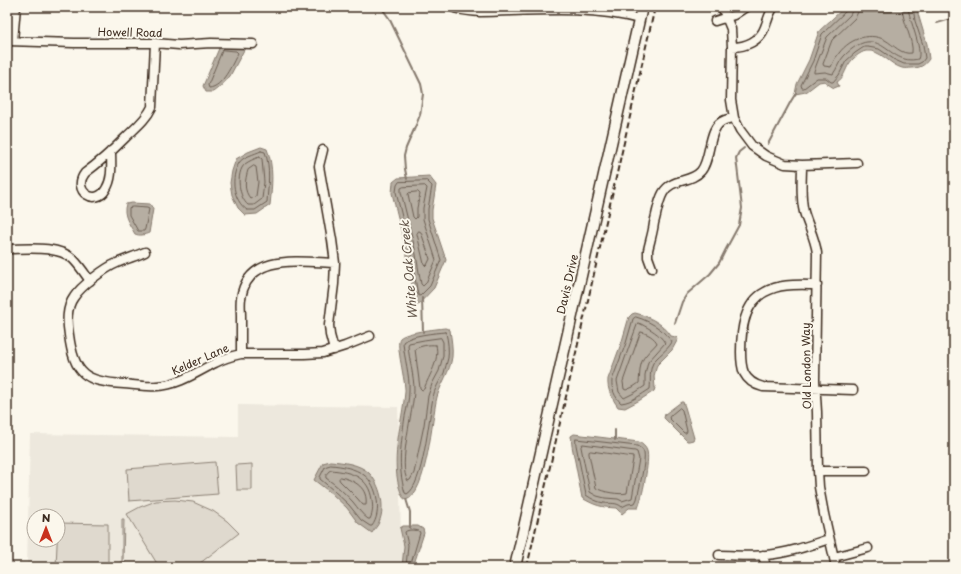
<svg xmlns="http://www.w3.org/2000/svg" width="961" height="574" font-family="'Playpen Sans',sans-serif">
	<style>
		.built { fill: #ede8dd; fill-rule: evenodd }
		.green { fill: #dfd9ce; stroke: #8d8276 }
		.water { fill: #b6aea2; stroke: #85796d }
		.lines { fill: none; stroke-linecap: round; stroke-linejoin: round }
		.shore { stroke: #6c5f53; stroke-width: 1 }
		.stream { stroke: #85796d; stroke-width: 2 }
		.minor-casing { stroke: #3b2a1e; stroke-width: 11 }
		.major-casing { stroke: #3b2a1e; stroke-width: 13 }
		.minor { stroke: #fbf7ec; stroke-width: 8 }
		.major { stroke: #fbf7ec; stroke-width: 10 }
		.rail { stroke: #3b2a1e; stroke-width: 2; stroke-dasharray: 6 3; stroke-linecap: butt }
		.labels { text-anchor: middle; dominant-baseline: central; stroke-width: 4; stroke-linejoin: round; paint-order: stroke }
		.street-label { font-size: 11px; fill: #3b2a1e; stroke: #fbf7ec }
		.water-label { font-size: 12px; font-style: italic; fill: #605246; stroke: #fbf7ec }
	</style>
	<rect width="100%" height="100%" fill="#fbf7ec"/>
	<filter id="ink" filterUnits="userSpaceOnUse"><feTurbulence type="fractalNoise" baseFrequency=".025" numOctaves="2"/><feDisplacementMap in="SourceGraphic" scale="8" xChannelSelector="R" yChannelSelector="G"/><feConvolveMatrix kernelMatrix="1 2 1 2 8 2 1 2 1" color-interpolation-filters="sRGB"/></filter>
	<g filter="url(#ink)">
		<path class="built" d="M 238,405 L 398,407 L 401,537 L 412,538 L 410,567 L 27,567 L 30,434 L 238,437 ZM 34,516 L 58,516 L 58,540 L 34,540 Z"/>
		<path class="green" d="M 215,462 L 218,494 L 129,501 L 127,469 Z
			M 252,464 L 252,490 L 237,490 L 236,465 Z
			M 175,500 L 193,502 L 213,511 L 227,521 L 239,533 L 195,567 L 159,567 L 127,514 L 140,507 L 156,501 Z
			M 122,519 L 124,519 L 123,562 L 125,562 L 125,567 L 120,567 L 120,562 L 122,562 Z
			M 58,523 L 108,524 L 108,567 L 56,567 Z"/>
		<path class="water" d="M 845,7 L 916,7 L 927,44 L 929,59 C 924,66 920,68 911,68 C 908,68 905,69 902,68 C 890,65 880,49 866,51 C 860,52 852,59 849,64 C 845,70 844,78 837,82 L 839,86 L 834,88 L 826,83 L 825,81 L 819,82 L 806,92 L 795,94 L 797,84 L 809,60 L 819,31 Z
			M 220,46 L 245,48 L 230,76 L 223,84 L 213,92 L 206,92 L 203,86 Z
			M 261,147 L 267,149 C 274,167 272,186 270,205 L 257,214 L 245,215 L 238,208 L 232,195 L 230,183 L 232,171 L 236,159 L 248,152 Z
			M 429,176 L 436,185 L 432,210 L 432,218 L 446,260 L 434,288 L 416,307 L 406,250 L 392,193 L 393,182 L 398,178 Z
			M 132,203 L 150,204 L 153,209 L 149,233 C 144,235 140,236 135,234 C 130,225 122,215 126,204 Z
			M 635,313 C 648,316 664,324 671,336 L 676,337 L 678,339 L 672,350 L 657,365 L 654,376 L 655,388 L 654,391 L 640,400 L 625,408 L 618,407 C 612,398 607,390 608,379 L 622,341 L 629,317 L 632,314 Z
			M 445,328 L 449,329 L 450,330 C 451,338 453,348 452,357 C 450,372 441,383 437,397 C 432,417 427,494 406,500 C 401,497 401,492 399,487 C 391,455 402,424 405,392 C 406,382 395,344 400,338 C 406,332 436,329 445,328 Z
			M 954,338 L 954,372 L 951,363 L 951,345 Z
			M 681,402 L 683,402 L 685,407 L 694,438 L 693,440 L 689,441 L 687,441 L 664,418 L 665,414 Z
			M 574,434 L 639,442 C 642,444 646,447 647,451 C 650,460 642,499 638,508 L 629,508 L 622,514 L 616,508 C 601,507 596,506 582,498 L 572,446 L 571,436 Z
			M 330,461 C 343,462 360,464 369,473 C 380,484 386,507 379,522 C 378,526 374,529 372,533 L 358,523 L 347,508 L 331,493 L 314,480 L 323,463 Z
			M 403,526 L 418,526 L 423,529 L 424,533 L 413,567 L 402,567 L 404,546 L 400,528 Z"/>
		<g class="lines">
			<path class="shore" d="M 847,7 L 846,11 L 822,34 L 813,61 L 801,85 L 802,88 L 804,88 L 817,78 L 826,78 L 831,82 L 833,82 L 839,75 L 846,61 L 855,53 L 864,47 L 868,47 L 879,49 L 895,60 L 904,64 L 918,64 L 922,62 L 925,58 L 923,45 L 915,21 L 913,7
				M 852,7 L 852,11 L 850,15 L 827,37 L 814,71 L 814,73 L 825,72 L 833,74 C 837,69 839,61 844,56 C 881,19 887,67 918,59 C 923,49 909,20 908,7
				M 858,7 L 858,12 L 855,18 L 832,40 L 823,64 L 824,66 L 831,67 C 833,63 834,59 837,56 C 847,40 868,31 885,40 C 894,45 901,55 912,53 C 914,41 902,21 902,7
				M 224,50 L 236,51 L 238,53 C 232,64 223,87 209,88 L 208,85 L 222,51 Z
				M 261,151 L 265,152 C 271,168 268,186 267,202 L 255,210 L 247,210 C 233,200 230,178 239,163 C 242,157 255,154 261,151 Z
				M 259,157 L 261,158 L 262,159 L 264,182 L 262,199 L 254,205 L 248,205 C 239,198 235,173 245,164 C 249,161 254,159 259,157 Z
				M 254,166 L 256,167 L 258,182 L 256,196 L 251,199 C 243,191 245,180 248,170 Z
				M 427,181 L 432,186 L 428,209 L 428,219 L 441,260 L 430,286 L 420,296 L 418,295 L 410,250 L 396,192 L 397,185 L 399,182 Z
				M 425,186 L 427,188 L 423,208 L 423,219 L 436,260 L 426,283 L 423,286 L 421,284 L 415,249 L 401,192 L 401,188 L 403,187 Z
				M 418,192 L 420,194 L 417,208 L 417,217 L 415,219 L 413,217 L 408,194 L 409,193 Z
				M 133,207 L 147,208 L 149,209 L 145,229 L 144,231 L 138,231 L 129,215 L 129,208 Z
				M 419,231 L 421,232 L 430,259 L 427,265 L 426,266 L 424,264 L 417,234 Z
				M 636,317 C 644,319 653,324 660,329 C 664,332 667,337 671,340 L 672,342 C 667,351 657,356 653,363 C 649,371 651,380 650,389 C 642,394 632,402 621,403 C 615,397 611,389 612,380 L 626,343 L 633,319 Z
				M 638,323 L 641,324 C 650,329 660,334 665,343 L 648,362 L 645,375 L 645,386 L 636,392 L 624,398 L 619,392 L 617,381 L 630,344 L 637,325 Z
				M 445,332 L 446,333 C 448,341 449,350 448,358 C 447,363 445,368 444,373 C 440,381 434,389 433,398 C 429,417 423,486 407,494 L 405,493 C 397,465 401,444 405,416 C 407,408 409,399 409,391 C 410,375 404,358 403,342 C 410,335 435,333 445,332 Z
				M 641,332 C 647,333 655,338 657,343 C 654,347 649,351 646,355 C 639,362 640,374 639,383 L 633,387 L 626,390 L 624,389 L 623,382 Z
				M 441,338 L 443,342 L 443,356 L 439,371 L 432,384 L 428,396 L 424,425 L 414,473 L 410,480 L 408,481 C 397,466 414,410 414,390 C 414,375 409,360 408,345 L 409,343 L 424,340 Z
				M 436,345 C 440,361 429,375 424,389 L 422,390 L 420,388 L 415,349 C 420,346 429,344 436,345 Z
				M 680,408 L 682,410 L 687,431 L 686,433 L 684,433 L 669,418 L 670,416 Z
				M 576,439 L 637,446 C 640,448 643,449 644,453 C 646,461 639,489 637,499 L 635,503 L 628,504 L 622,507 C 616,502 612,504 604,503 C 597,502 592,499 586,495 L 576,445 Z
				M 583,444 L 635,451 L 637,452 L 639,459 L 632,498 L 622,501 L 618,499 L 605,498 L 597,496 L 590,492 L 581,447 Z
				M 591,451 L 633,457 L 633,459 L 627,493 C 620,495 602,492 596,488 L 589,454 L 589,452 Z
				M 331,465 C 342,466 355,468 364,475 C 378,485 382,513 372,526 L 370,526 L 361,520 L 349,505 L 333,490 L 320,479 L 320,477 L 325,467 Z
				M 331,470 C 352,472 369,477 372,500 C 373,507 373,513 370,519 L 368,519 C 362,515 358,508 353,502 C 345,493 336,485 326,478 C 325,475 328,471 331,470 Z
				M 341,477 C 356,481 368,488 366,505 L 363,505 L 357,498 L 340,481 L 339,479 Z
				M 406,567 L 408,545 L 405,532 C 408,529 416,530 419,531 L 420,533 L 410,567"/>
			<path class="stream" d="M 381,7 L 389,18 L 421,84 L 423,94 L 420,115 L 416,125 L 406,148 L 404,156 L 405,169 L 407,179
				M 937,23 L 954,18
				M 768,144 L 791,101 L 796,93
				M 422,298 L 423,332
				M 675,323 L 682,302 L 687,294 L 710,274 L 719,263 L 726,249 L 739,225 L 742,208 L 736,158 L 739,152 L 744,148
				M 615,440 L 615,430
				M 406,499 L 410,512 L 410,528"/>
			<defs>
				<path id="minor" d="M 452,7 C 461,11 471,11 480,12 C 533,11 588,5 639,19
					M 722,7 L 731,29 L 732,47 L 731,100 L 734,118 L 740,130 L 752,146 L 766,156 L 785,164 L 802,165 L 857,163
					M 715,21 L 734,15 L 746,7
					M 7,41 L 74,43 L 155,43 L 179,45 L 211,43 L 253,44
					M 13,41 L 16,7
					M 732,47 C 746,47 760,41 765,27 C 768,20 769,13 774,7
					M 323,150 L 319,166 L 332,240 L 335,263
					M 111,151 C 111,164 113,178 106,189 C 96,207 71,191 85,173 C 100,162 112,151 125,138 C 135,128 146,120 152,107 L 155,43
					M 802,165 C 802,180 800,197 804,212 C 808,226 815,238 817,253 L 815,380 L 817,412 L 818,471 L 819,487 L 824,514 L 836,567
					M 7,249 C 27,249 57,245 73,259 C 80,266 85,274 90,281
					M 145,252 C 136,256 126,259 117,263 C 105,268 81,286 74,297 C 66,308 67,322 69,335 C 74,374 85,382 124,384 C 135,385 146,387 157,386 C 179,385 197,372 215,363 C 224,358 232,356 241,354 L 304,354 L 323,353 L 345,346 L 370,336
					M 652,268 L 648,257 L 648,250 C 650,241 653,232 654,223 C 657,213 658,202 663,193 C 671,178 691,183 701,171 C 712,158 707,126 725,120 C 728,119 731,118 734,118
					M 817,285 C 799,285 781,283 765,292 C 744,303 741,330 741,352 C 741,359 741,366 744,373 C 748,381 755,385 763,387 L 853,390
					M 241,354 C 241,341 241,329 241,316 C 241,310 240,304 241,298 C 248,252 301,262 335,263 L 334,284 L 329,325 L 330,335 L 334,350
					M 818,471 L 866,471
					M 719,555 C 734,555 750,557 766,555 C 788,553 808,546 829,539
					M 763,555 L 766,567
					M 834,557 L 868,548"/>
				<path id="major" d="M 515,567 L 642,7"/>
			</defs>
			<use href="#minor" class="minor-casing"/>
			<use href="#major" class="major-casing"/>
			<use href="#minor" class="minor"/>
			<use href="#major" class="major"/>
			<path class="rail" d="M 527,567 L 655,7"/>
		</g>
	</g>
	<g class="labels">
		<g class="street-label">
			<text transform="translate(130 32) rotate(1)">Howell Road</text>
			<text transform="translate(567 284) rotate(-77)">Davis Drive</text>
			<text transform="translate(200 359) rotate(-24)">Kelder Lane</text>
			<text transform="translate(806 366) rotate(-91)">Old London Way</text>
		</g>
		<g class="water-label">
			<text transform="translate(408 270) rotate(-95)">White Oak Creek</text>
		</g>
	</g>
	<rect width="961" height="574" fill="none" stroke="#fbf7ec" stroke-width="24"/>
	<rect x="12" y="12" width="937" height="550" fill="none" stroke="#3b2a1e" stroke-width="1.5" filter="url(#ink)"/>
	<g transform="translate(46 528)"><circle r="19" fill="#fbf7ec" stroke="#aea59a"/>
	<path d="M0-3L7 15L0 10L-7 15Z" fill="#c8321e"/>
	<text y="-6" font-size="11" font-weight="bold" text-anchor="middle" fill="#3b2a1e">N</text>
	</g>
</svg>
